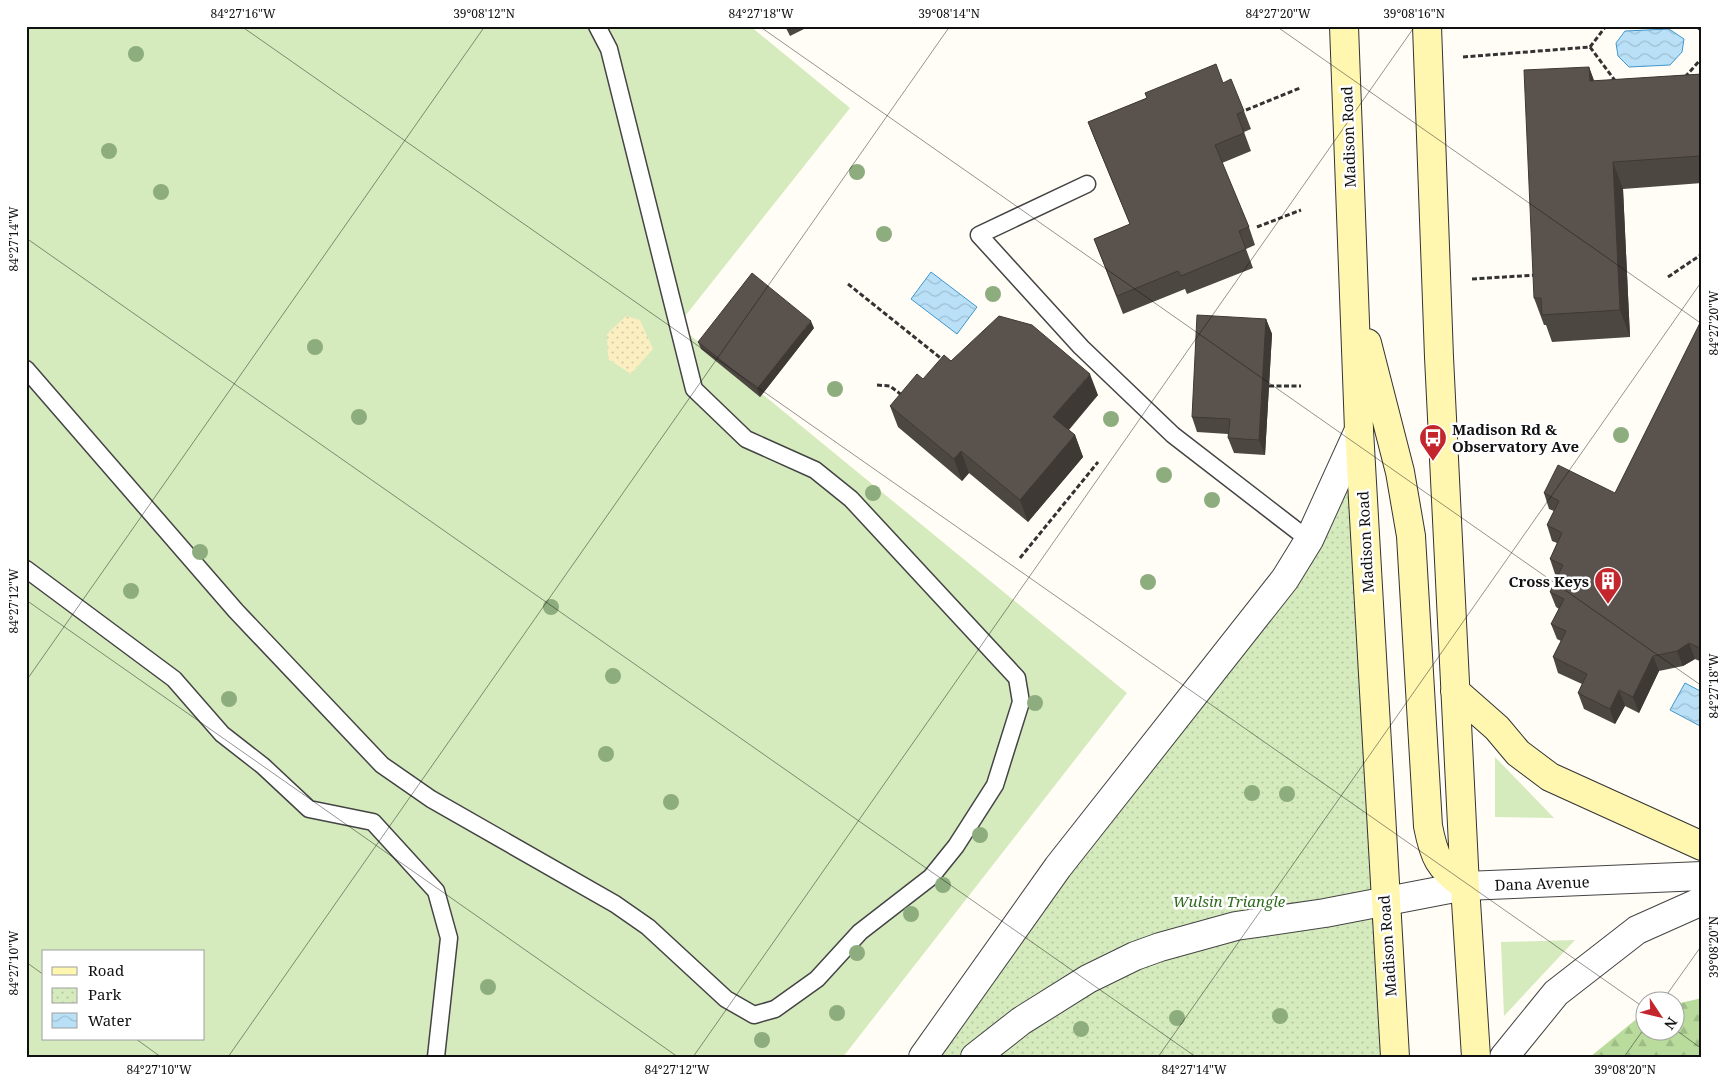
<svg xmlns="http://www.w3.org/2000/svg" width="1728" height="1083" font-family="'Noto Serif',serif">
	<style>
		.grass { fill: #d5ebbd; fill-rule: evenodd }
		.forest { fill: url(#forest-firs) }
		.sand { fill: url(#sand-dots) }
		.park { fill: url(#park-dots) }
		.water { fill: url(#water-waves); stroke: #3f96cf }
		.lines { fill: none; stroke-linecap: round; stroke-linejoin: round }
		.service-casing { stroke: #444; stroke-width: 19 }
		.tertiary-casing { stroke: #444; stroke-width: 30 }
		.secondary-casing { stroke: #333; stroke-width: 30 }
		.path { stroke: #333; stroke-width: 3; stroke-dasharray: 5 2.5; stroke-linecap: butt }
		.service { stroke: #fff; stroke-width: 16 }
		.tertiary { stroke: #fff; stroke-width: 28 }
		.secondary { stroke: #fff6b0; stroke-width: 28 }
		.tree { fill: #8dad7f }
		.wall { fill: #4d4742 }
		.shaded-wall { fill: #3f3936 }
		.building { fill: #5a524d; stroke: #3f3936 }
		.ticks { fill: none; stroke: #111; stroke-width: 1; stroke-opacity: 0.45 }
		.labels { text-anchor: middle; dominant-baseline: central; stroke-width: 5; stroke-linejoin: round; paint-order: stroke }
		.street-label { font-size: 15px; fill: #111; stroke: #fff }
		.poi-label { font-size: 15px; font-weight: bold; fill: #111; stroke: #fff; text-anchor: start }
		.park-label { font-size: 15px; font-style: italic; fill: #2f6b1f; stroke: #fff }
		.neatline { fill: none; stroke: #111; stroke-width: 2 }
		.ticks-label { font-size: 12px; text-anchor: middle; fill: #111 }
	</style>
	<defs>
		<pattern id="forest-firs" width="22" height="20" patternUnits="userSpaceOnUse" patternTransform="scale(1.25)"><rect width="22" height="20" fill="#b9dc9c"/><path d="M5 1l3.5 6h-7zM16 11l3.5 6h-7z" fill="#9ebc85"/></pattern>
		<pattern id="sand-dots" width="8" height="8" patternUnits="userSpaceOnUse" patternTransform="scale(1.25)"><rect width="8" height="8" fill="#fbeec1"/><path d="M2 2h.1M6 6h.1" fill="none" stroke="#d6cba5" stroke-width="1.8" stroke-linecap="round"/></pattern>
		<pattern id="park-dots" width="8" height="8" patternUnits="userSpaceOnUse" patternTransform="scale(1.25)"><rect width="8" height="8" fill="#d5ebbd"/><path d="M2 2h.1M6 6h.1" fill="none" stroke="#b6c8a1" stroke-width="1.8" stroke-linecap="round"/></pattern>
		<pattern id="water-waves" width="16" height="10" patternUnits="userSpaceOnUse" patternTransform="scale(1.25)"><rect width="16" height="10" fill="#b9e0f7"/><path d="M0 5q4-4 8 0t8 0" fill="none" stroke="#9ebfd3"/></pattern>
	</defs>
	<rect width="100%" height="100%" fill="#fffdf5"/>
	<path class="grass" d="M 26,26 L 750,26 L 850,108 L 678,325 L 1127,693 L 843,1057 L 26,1057 ZM 44,952 L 204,952 L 204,1039 L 44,1039 Z
		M 1495,757 L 1554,818 L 1495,817 Z
		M 1575,940 L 1504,1016 L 1501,942 Z"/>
	<path class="forest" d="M 1702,998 L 1702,1057 L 1590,1057 L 1645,1012 L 1646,1030 L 1676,1030 L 1676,1004 Z"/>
	<path class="sand" d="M 626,316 L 640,320 L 653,349 L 631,374 L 608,359 L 607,334 Z"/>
	<path class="park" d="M 1359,430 L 1395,1057 L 923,1057 L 1285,579 Z"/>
	<path class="water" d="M 1669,29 L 1684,39 L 1682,52 L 1670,65 L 1629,67 L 1618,56 L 1616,43 L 1625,31 Z
		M 931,272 L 977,307 L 957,334 L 911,299 Z
		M 1685,683 L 1702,692 L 1702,727 L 1670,710 Z"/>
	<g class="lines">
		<defs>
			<path id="service" d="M 1087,184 L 979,235 L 1081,347 L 1173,435 L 1309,540
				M 26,369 L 236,611 L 382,765 L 431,799 L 615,904 L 648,927 L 726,999 L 754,1015 L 775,1009 L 817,979 L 860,932 L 931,877 L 956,846 L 995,785 L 1021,702 L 1017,678 L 851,499 L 815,470 L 746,439 L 694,389 L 609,49 L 597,26
				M 26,569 L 174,679 L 222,734 L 263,766 L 309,809 L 373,822 L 436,891 L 449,938 L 436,1057"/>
			<path id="tertiary" d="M 923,1057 L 1058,867 L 1285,579 L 1309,540 L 1359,430
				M 975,1057 L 1021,1021 L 1088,979 L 1135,956 L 1160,947 L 1236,926 L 1325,913 L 1465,886 L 1702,876
				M 1504,1057 L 1556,993 L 1637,930 L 1702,901"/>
			<path id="secondary" d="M 1344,26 L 1359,430 L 1395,1057
				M 1427,26 L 1439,357 L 1465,886 L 1476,1057
				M 1367,343 L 1400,472 L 1411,536 L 1428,826 C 1434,857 1439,868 1465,886
				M 1455,691 L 1497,728 L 1518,753 L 1550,777 L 1702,846"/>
		</defs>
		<use href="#service" class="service-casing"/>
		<use href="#tertiary" class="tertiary-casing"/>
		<use href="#secondary" class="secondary-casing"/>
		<path class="path" d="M 1696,26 L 1702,31
			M 1590,47 L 1606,26
			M 1463,57 L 1590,47 L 1616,82
			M 1685,77 L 1702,58
			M 1246,110 L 1300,88
			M 1257,227 L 1301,210
			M 1668,277 L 1702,254
			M 1472,279 L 1536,275
			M 848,284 L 943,360
			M 877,385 L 890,386 L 903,396
			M 1269,386 L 1301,386
			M 1020,558 L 1098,462"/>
		<use href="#service" class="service"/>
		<use href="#tertiary" class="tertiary"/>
		<use href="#secondary" class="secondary"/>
	</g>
	<g class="tree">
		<circle cx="136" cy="54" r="8"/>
		<circle cx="109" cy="151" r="8"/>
		<circle cx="857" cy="172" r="8"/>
		<circle cx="161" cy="192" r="8"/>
		<circle cx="884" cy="234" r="8"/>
		<circle cx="993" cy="294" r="8"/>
		<circle cx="315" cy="347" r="8"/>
		<circle cx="835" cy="389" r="8"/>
		<circle cx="359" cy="417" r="8"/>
		<circle cx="1111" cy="419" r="8"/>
		<circle cx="1621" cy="435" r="8"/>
		<circle cx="1164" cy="475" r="8"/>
		<circle cx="873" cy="493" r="8"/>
		<circle cx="1212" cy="500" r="8"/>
		<circle cx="200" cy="552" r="8"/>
		<circle cx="1148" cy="582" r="8"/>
		<circle cx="131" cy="591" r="8"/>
		<circle cx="551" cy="607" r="8"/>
		<circle cx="613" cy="676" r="8"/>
		<circle cx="229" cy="699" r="8"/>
		<circle cx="1035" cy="703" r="8"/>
		<circle cx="606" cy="754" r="8"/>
		<circle cx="1252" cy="793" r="8"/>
		<circle cx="1287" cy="794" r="8"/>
		<circle cx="671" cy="802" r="8"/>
		<circle cx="980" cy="835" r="8"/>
		<circle cx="943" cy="885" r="8"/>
		<circle cx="911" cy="914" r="8"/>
		<circle cx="857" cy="953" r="8"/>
		<circle cx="488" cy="987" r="8"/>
		<circle cx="837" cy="1013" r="8"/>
		<circle cx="1280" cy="1016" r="8"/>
		<circle cx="1177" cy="1018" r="8"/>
		<circle cx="1081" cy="1029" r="8"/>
		<circle cx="762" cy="1040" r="8"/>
	</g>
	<path class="wall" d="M 785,26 L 810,26 L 790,36 Z
		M 1589,67 L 1594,81 L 1702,74 L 1702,183 L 1623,189 L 1630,337 L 1552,342 L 1546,325 L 1544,325 L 1534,298 Z
		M 1223,83 L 1244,111 L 1251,129 L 1244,132 L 1251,151 L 1222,163 L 1249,227 L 1255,245 L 1246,249 L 1253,268 L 1187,294 L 1185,289 L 1123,314 L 1094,239 L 1130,224 L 1095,140 L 1088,122 L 1147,98 L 1145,93 Z
		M 1266,319 L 1272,334 L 1265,455 L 1234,453 L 1228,438 L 1228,434 L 1197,432 L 1192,417 Z
		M 1702,319 L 1702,662 L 1695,659 L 1683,666 L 1659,671 L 1639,713 L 1625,706 L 1615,724 L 1584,709 L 1578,693 L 1582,684 L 1558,673 L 1553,657 L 1561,641 L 1557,639 L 1551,624 L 1559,609 L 1556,607 L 1550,592 L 1558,576 L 1555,574 L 1550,559 L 1557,543 L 1552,541 L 1547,525 L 1554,511 L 1549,509 L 1544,493 L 1615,493 Z
		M 814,328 L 760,397 L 701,349 L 698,342 Z
		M 923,379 L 1098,395 L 1069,430 L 1075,435 L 1083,457 L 1028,522 L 969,473 L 962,481 L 898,427 L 890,406 Z"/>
	<path class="shaded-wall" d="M 1589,67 L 1599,94 L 1590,81 Z
		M 1613,162 L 1623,189 L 1630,337 L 1620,310 Z
		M 1266,319 L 1272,334 L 1265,455 L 1259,440 Z
		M 811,321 L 814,328 L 760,397 L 757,389 Z
		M 1090,374 L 1098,395 L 1061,438 L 1053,417 Z
		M 1075,435 L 1083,457 L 1028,522 L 1020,500 Z
		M 961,451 L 969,473 L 962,481 L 954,459 Z
		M 1689,643 L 1695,659 L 1683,666 L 1677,651 Z
		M 1653,656 L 1659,671 L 1639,713 L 1633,697 Z
		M 1619,690 L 1625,706 L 1615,724 L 1610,709 Z"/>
	<path class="building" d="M 1216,64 L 1223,83 L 1231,79 L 1244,111 L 1237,114 L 1244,133 L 1215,145 L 1249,227 L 1239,231 L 1246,249 L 1181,276 L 1178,271 L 1117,296 L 1094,239 L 1130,224 L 1088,122 L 1147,98 L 1145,93 Z
		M 1589,67 L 1590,81 L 1702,74 L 1702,187 L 1700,156 L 1613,162 L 1620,310 L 1542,315 L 1541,298 L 1534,298 L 1524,70 Z
		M 752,273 L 811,321 L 757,389 L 698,342 Z
		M 1197,315 L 1266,319 L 1259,440 L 1228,438 L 1230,419 L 1192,417 Z
		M 999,316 L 1032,325 L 1090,374 L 1053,417 L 1075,435 L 1020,500 L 961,451 L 954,459 L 890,406 L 917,374 L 923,379 L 944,355 L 951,361 Z
		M 1702,319 L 1702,649 L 1689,643 L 1677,651 L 1653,656 L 1633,697 L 1619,690 L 1610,709 L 1578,693 L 1587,674 L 1553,657 L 1566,631 L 1551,624 L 1564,599 L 1550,592 L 1563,565 L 1550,559 L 1562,533 L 1547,525 L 1559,501 L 1544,493 L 1558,465 L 1615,493 Z"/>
	<path class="ticks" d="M 241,26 L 1646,1009M 759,26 L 1702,686M 1276,26 L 1702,324M 26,238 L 1196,1057M 26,600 L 678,1057M 26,681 L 485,26M 26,962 L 44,975M 1663,1000 L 1702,945M 1676,1030 L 1702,1049M 136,1039 L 161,1057M 228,1057 L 950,26M 693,1057 L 1415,26M 1158,1057 L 1702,281M 1624,1057 L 1646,1026"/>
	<defs>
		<symbol id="bus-pin" viewBox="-11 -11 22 30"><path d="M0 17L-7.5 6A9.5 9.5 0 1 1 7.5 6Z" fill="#c4262e" stroke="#fff"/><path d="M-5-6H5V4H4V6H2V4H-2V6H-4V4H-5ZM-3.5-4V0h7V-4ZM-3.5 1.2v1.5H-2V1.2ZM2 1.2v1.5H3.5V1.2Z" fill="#fff"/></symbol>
		<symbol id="building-pin" viewBox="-11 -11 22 30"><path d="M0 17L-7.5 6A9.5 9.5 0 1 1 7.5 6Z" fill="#c4262e" stroke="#fff"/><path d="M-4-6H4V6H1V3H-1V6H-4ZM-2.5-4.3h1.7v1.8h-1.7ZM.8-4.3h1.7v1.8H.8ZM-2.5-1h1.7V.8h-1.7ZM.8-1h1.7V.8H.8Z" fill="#fff"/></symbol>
	</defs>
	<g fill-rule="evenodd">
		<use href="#bus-pin" x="1417" y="422" width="32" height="43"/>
		<use href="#building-pin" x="1592" y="565" width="32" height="43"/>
	</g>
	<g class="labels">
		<g class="street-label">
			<text transform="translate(1348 137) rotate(-92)">Madison Road</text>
			<text transform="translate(1365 542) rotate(-93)">Madison Road</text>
			<text transform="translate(1542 883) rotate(-2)">Dana Avenue</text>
			<text transform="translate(1387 946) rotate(-94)">Madison Road</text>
		</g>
		<g class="poi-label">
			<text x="1452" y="429">Madison Rd &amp;<tspan x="1452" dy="17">Observatory Ave</tspan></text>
			<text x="1589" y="581" text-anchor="end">Cross Keys</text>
		</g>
		<g class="park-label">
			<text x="1229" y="901">Wulsin Triangle</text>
		</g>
	</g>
	<rect width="1728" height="1083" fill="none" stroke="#ffffff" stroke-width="55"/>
	<rect x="42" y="950" width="162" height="90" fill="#ffffff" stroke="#a0a0a0"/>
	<rect x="52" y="967" width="25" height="8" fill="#fff6b0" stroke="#a0a0a0"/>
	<text x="88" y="976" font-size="15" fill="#111111">Road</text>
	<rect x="52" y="988" width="25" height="15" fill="url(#park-dots)" stroke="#a0a0a0"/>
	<text x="88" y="1000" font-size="15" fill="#111111">Park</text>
	<rect x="52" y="1013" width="25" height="15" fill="url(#water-waves)" stroke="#a0a0a0"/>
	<text x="88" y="1026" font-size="15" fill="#111111">Water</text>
	<g transform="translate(1660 1016) rotate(125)"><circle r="24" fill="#ffffff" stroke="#a0a0a0"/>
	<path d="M0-4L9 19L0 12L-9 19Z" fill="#c4262e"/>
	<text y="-8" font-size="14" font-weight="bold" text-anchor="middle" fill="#111111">N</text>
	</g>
	<rect x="28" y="28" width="1672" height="1028" class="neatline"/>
	<g class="ticks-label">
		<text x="243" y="18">84°27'16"W</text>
		<text x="484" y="18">39°08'12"N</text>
		<text x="761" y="18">84°27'18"W</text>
		<text x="949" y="18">39°08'14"N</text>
		<text x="1278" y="18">84°27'20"W</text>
		<text x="1414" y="18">39°08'16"N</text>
		<text transform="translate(14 239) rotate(-90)" y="4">84°27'14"W</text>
		<text transform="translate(1714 323) rotate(-90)" y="4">84°27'20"W</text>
		<text transform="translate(14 601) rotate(-90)" y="4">84°27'12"W</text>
		<text transform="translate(1714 686) rotate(-90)" y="4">84°27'18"W</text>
		<text transform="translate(1714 947) rotate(-90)" y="4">39°08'20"N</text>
		<text transform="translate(14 963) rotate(-90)" y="4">84°27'10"W</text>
		<text x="159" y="1074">84°27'10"W</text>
		<text x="677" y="1074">84°27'12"W</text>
		<text x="1194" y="1074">84°27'14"W</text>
		<text x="1625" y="1074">39°08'20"N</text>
	</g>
</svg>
